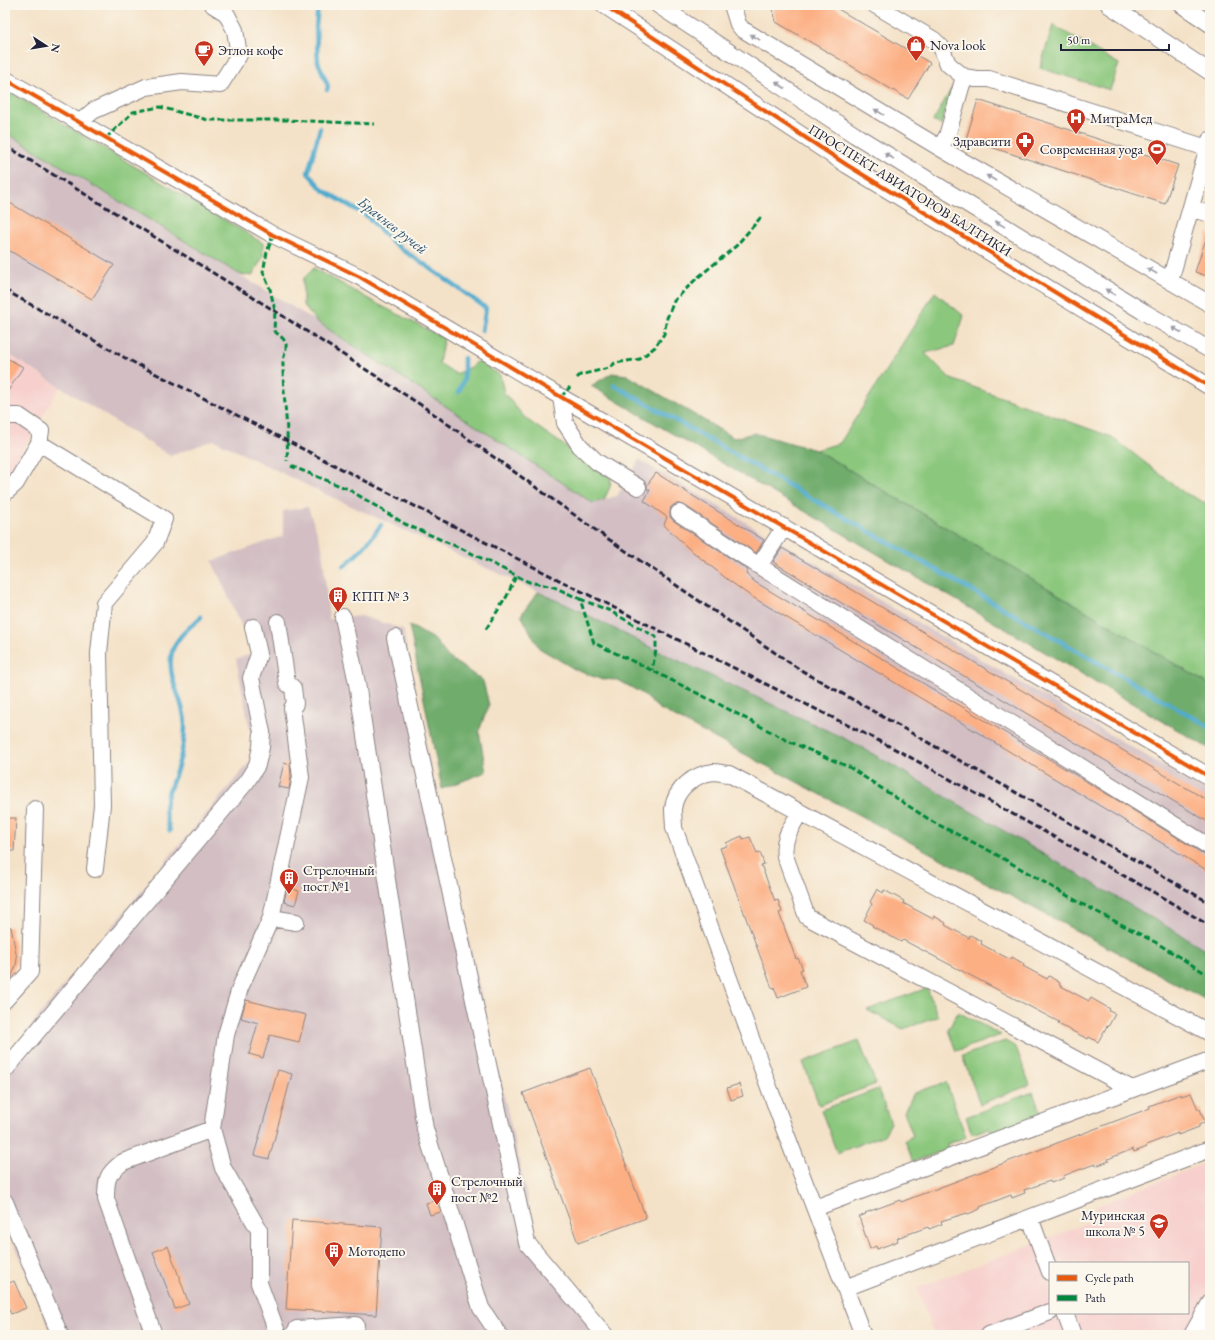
<svg xmlns="http://www.w3.org/2000/svg" width="1215" height="1340" font-family="'EB Garamond',serif">
	<style>
		.built { fill: #f7d0cd; fill-rule: evenodd }
		.industrial { fill: #d2bec3 }
		.green { fill: #8bc77d; stroke: #56745c }
		.forest { fill: #70ac6c; stroke: #496754 }
		.lines { fill: none; stroke-linecap: round; stroke-linejoin: round }
		.stream { stroke: #50abce; stroke-width: 4.5 }
		.building { fill: #fcaf83 }
		.minor-casing { stroke: #8b8282; stroke-width: 18 }
		.minor { stroke: #fff; stroke-width: 16 }
		.rail { stroke: #22223b; stroke-width: 3; stroke-dasharray: 6 3; stroke-linecap: butt }
		.quiet { stroke: #00873e; stroke-width: 3; stroke-dasharray: 6 3; stroke-linecap: butt }
		.cycleway-casing { stroke: #fbf7ec; stroke-width: 6 }
		.cycleway { stroke: #e8590c; stroke-width: 4 }
		.oneway { fill: #9c9ca7 }
		.labels { text-anchor: middle; dominant-baseline: central; stroke-width: 4; stroke-linejoin: round; paint-order: stroke }
		.poi-label { font-size: 14px; fill: #22223b; stroke: #fbf7ec; text-anchor: start }
		.street-label { font-size: 14px; fill: #22223b; stroke: #fbf7ec }
		.water-label { font-size: 15px; font-style: italic; fill: #345976; stroke: #fbf7ec }
	</style>
	<rect width="100%" height="100%" fill="#fbf7ec"/>
	<filter id="ink" filterUnits="userSpaceOnUse"><feTurbulence type="fractalNoise" baseFrequency=".025" numOctaves="2"/><feDisplacementMap in="SourceGraphic" scale="8" xChannelSelector="R" yChannelSelector="G"/><feConvolveMatrix kernelMatrix="1 2 1 2 8 2 1 2 1" color-interpolation-filters="sRGB"/></filter>
	<filter id="wash" filterUnits="userSpaceOnUse"><feTurbulence type="fractalNoise" baseFrequency=".012" numOctaves="4" result="noise"/><feDisplacementMap in="SourceGraphic" scale="16" xChannelSelector="R" yChannelSelector="G"/><feGaussianBlur stdDeviation="0.9" result="paint"/><feColorMatrix in="noise" values="0 0 0 0 0 0 0 0 0 0 0 0 0 0 0 0 0 1.4 0 .05"/><feComposite in="paint" operator="in"/></filter>
	<g filter="url(#wash)">
		<rect width="100%" height="100%" fill="#f4e2c8"/>
		<path class="built" d="M 5,352 L 60,387 L 5,480 Z
			M 1210,1161 L 1210,1335 L 934,1335 L 917,1288 L 1100,1218 L 1096,1206 ZM 1050,1263 L 1188,1263 L 1188,1313 L 1050,1313 Z"/>
		<path class="industrial" d="M 5,132 L 316,321 L 593,503 L 617,496 L 639,460 L 1210,793 L 1210,952 L 856,744 L 656,650 L 574,608 L 327,495 L 214,440 L 170,456 L 5,352 Z
			M 308,507 L 322,547 L 329,619 L 361,616 L 403,629 L 437,800 L 538,1245 L 613,1335 L 52,1335 L 5,1221 L 5,1057 L 175,850 L 255,756 L 236,659 L 254,653 L 212,561 L 283,536 L 283,511 Z"/>
		<path class="green" d="M 1053,25 L 1119,64 L 1110,90 L 1040,68 Z
			M 953,86 L 941,125 L 933,121 Z
			M 5,89 L 263,243 L 263,257 L 252,276 L 239,274 L 5,132 Z
			M 314,268 L 374,302 L 444,338 L 439,363 L 456,374 L 472,366 L 478,361 L 500,375 L 504,393 L 526,419 L 611,478 L 610,487 L 604,500 L 593,503 L 316,321 L 303,305 L 303,279 Z
			M 935,292 L 964,316 L 954,346 L 925,353 L 951,379 L 1112,437 L 1183,492 L 1210,505 L 1210,685 L 816,450 L 840,443 Z
			M 927,988 L 938,1017 L 903,1029 L 867,1010 Z
			M 958,1012 L 1001,1035 L 956,1051 L 948,1030 Z
			M 859,1041 L 876,1084 L 819,1105 L 803,1062 Z
			M 1005,1041 L 1016,1047 L 1030,1085 L 980,1104 L 962,1056 Z
			M 946,1082 L 966,1137 L 947,1144 L 948,1149 L 913,1162 L 905,1140 L 913,1136 L 904,1112 L 914,1093 Z
			M 878,1089 L 891,1123 L 884,1135 L 837,1153 L 821,1110 Z
			M 1033,1092 L 1041,1114 L 991,1133 L 989,1128 L 972,1134 L 966,1117 Z"/>
		<path class="forest" d="M 612,373 L 627,375 L 734,438 L 754,433 L 816,450 L 1210,685 L 1210,749 L 591,386 Z
			M 538,592 L 574,608 L 656,650 L 856,744 L 1210,952 L 1210,1002 L 658,708 L 643,694 L 618,680 L 600,679 L 576,670 L 539,648 L 521,615 Z
			M 409,625 L 435,640 L 448,657 L 483,681 L 489,705 L 479,731 L 486,772 L 442,789 Z"/>
		<g class="lines">
			<path class="stream" d="M 318,5 L 316,27 L 318,62 L 328,86 L 327,90
				M 320,128 L 308,173 L 323,190 L 367,216 L 389,239 L 404,251 L 423,263 L 486,308 L 482,330
				M 614,385 L 1210,727
				M 459,392 L 464,379 L 464,358
				M 344,566 C 359,554 370,541 381,525
				M 170,831 C 168,825 166,817 165,810 C 165,796 173,782 177,769 C 181,756 185,741 185,727 C 186,704 168,682 171,658 C 172,640 189,628 201,617"/>
		</g>
		<g id="blocks">
			<path class="building" d="M 772,5 L 831,5 L 930,63 L 908,99 L 776,22 Z
				M 978,100 L 1178,165 L 1165,204 L 966,139 Z
				M 5,200 L 114,265 L 92,299 L 5,248 Z
				M 1208,233 L 1210,234 L 1210,277 L 1195,272 Z
				M 5,357 L 23,367 L 5,396 Z
				M 656,473 L 764,540 L 756,553 L 684,505 L 680,504 L 675,504 L 671,507 L 670,512 L 670,517 L 674,521 L 748,570 L 746,574 L 755,582 L 1112,797 L 1205,855 L 1210,856 L 1210,872 L 749,595 L 727,579 L 688,548 L 664,525 L 667,517 L 644,501 L 650,490 L 647,489 L 647,485 Z
				M 782,548 L 1210,802 L 1210,823 L 773,562 Z
				M 284,763 L 290,765 L 291,777 L 289,789 L 278,787 Z
				M 5,818 L 16,818 L 14,851 L 5,851 Z
				M 742,836 L 743,839 L 750,837 L 757,853 L 760,852 L 764,864 L 761,865 L 775,901 L 778,900 L 782,912 L 779,913 L 796,959 L 798,958 L 803,969 L 800,970 L 806,987 L 778,998 L 774,987 L 772,988 L 720,848 L 727,846 L 726,843 Z
				M 287,887 L 299,891 L 295,905 L 284,902 Z
				M 877,889 L 883,893 L 884,890 L 904,901 L 903,903 L 933,919 L 934,916 L 946,923 L 945,925 L 969,938 L 970,935 L 982,941 L 981,944 L 1011,960 L 1012,957 L 1024,964 L 1023,966 L 1047,979 L 1049,976 L 1060,983 L 1059,985 L 1089,1001 L 1091,998 L 1110,1009 L 1109,1011 L 1115,1014 L 1108,1027 L 1107,1026 L 1098,1042 L 1089,1037 L 1088,1039 L 1058,1024 L 1059,1022 L 903,940 L 901,942 L 872,926 L 873,925 L 864,920 L 872,904 L 870,902 Z
				M 5,927 L 11,927 L 17,959 L 16,965 L 11,979 L 5,986 Z
				M 246,1000 L 306,1015 L 299,1042 L 270,1035 L 263,1058 L 249,1054 L 258,1023 L 241,1018 Z
				M 590,1068 L 646,1218 L 578,1243 L 523,1093 Z
				M 278,1070 L 292,1074 L 269,1159 L 254,1155 Z
				M 739,1084 L 743,1096 L 731,1100 L 727,1088 Z
				M 1191,1093 L 1198,1109 L 1200,1109 L 1205,1122 L 1199,1125 L 1199,1127 L 1178,1135 L 1178,1133 L 1146,1145 L 1147,1147 L 1134,1152 L 1133,1149 L 1108,1159 L 1109,1161 L 1096,1166 L 1095,1164 L 1081,1169 L 1063,1176 L 1064,1178 L 1051,1183 L 1050,1181 L 1024,1190 L 1025,1193 L 1012,1198 L 1011,1195 L 980,1207 L 980,1209 L 968,1214 L 967,1213 L 941,1221 L 942,1224 L 929,1229 L 928,1227 L 897,1238 L 898,1241 L 877,1249 L 876,1246 L 870,1249 L 859,1217 L 866,1214 L 865,1213 L 900,1200 L 901,1202 L 1150,1108 L 1149,1106 L 1181,1094 L 1181,1096 Z
				M 437,1200 L 441,1212 L 430,1215 L 426,1203 Z
				M 292,1220 L 382,1227 L 376,1315 L 286,1309 Z
				M 168,1246 L 189,1304 L 175,1309 L 153,1252 Z
				M 14,1281 L 26,1308 L 11,1314 L 5,1301 L 5,1285 Z"/>
		</g>
	</g>
	<g filter="url(#ink)">
		<use href="#blocks" fill-opacity="0" stroke="#8b8282" stroke-width="1"/>
		<g class="lines">
			<defs>
				<path id="minor" d="M 604,5 L 847,165 L 1210,387
					M 658,5 L 855,135 L 1144,312 L 1210,350
					M 732,5 L 738,24 L 742,29 L 940,148 L 1210,304
					M 875,5 L 934,40 L 941,47 L 948,64 L 964,77 L 947,136 L 940,148
					M 1109,5 L 1210,72
					M 1182,5 L 1210,24
					M 964,77 L 976,79 L 989,79 L 1207,148
					M 5,79 L 273,235 L 360,277 L 561,397 L 1210,777
					M 79,123 L 93,111 L 146,87 L 182,82 L 220,85 L 239,55 L 235,30 L 226,13 L 213,5
					M 1191,208 L 1210,214
					M 1170,281 L 1210,140
					M 561,397 L 565,423 L 580,446 L 597,462 L 638,487
					M 5,416 L 19,416 L 41,431 L 39,443
					M 5,493 L 16,483 L 39,443 L 164,519 L 155,543 L 104,603 L 99,653 L 102,805 L 95,869
					M 679,513 L 759,566
					M 784,527 L 759,566 L 1210,847
					M 343,617 L 357,683 L 425,1129 L 481,1308 L 499,1335
					M 395,638 L 527,1243 L 605,1335
					M 800,812 C 792,826 782,839 785,856 L 807,917 L 1132,1089
					M 271,918 L 301,777 L 292,708 L 295,704 L 293,688 L 287,683 L 278,622
					M 5,1000 L 30,972 L 35,809
					M 5,1070 L 247,781 L 257,765 L 261,747 L 262,732 L 251,678 L 259,654 L 253,627
					M 212,1129 L 223,1168 L 259,1230 L 259,1283 L 278,1335
					M 5,1202 L 60,1335
					M 815,1208 L 1210,1060
					M 1030,1218 L 1050,1272
					M 845,1288 L 1210,1149
					M 1065,1313 L 1073,1335
					M 154,1335 L 106,1199 C 106,1178 107,1174 123,1162 L 212,1129 L 226,1035 L 240,988 L 271,918 L 296,922
					M 293,1335 L 297,1329 L 356,1325
					M 863,1335 L 785,1131 L 674,828 C 674,822 673,815 673,809 C 675,789 694,774 714,772 C 718,772 724,774 729,774 L 1210,1033
					M 989,1335 L 1050,1312
					M 1192,1335 L 1210,1303"/>
			</defs>
			<use href="#minor" class="minor-casing"/>
			<use href="#minor" class="minor"/>
			<path class="rail" d="M 5,145 L 275,311 L 424,407 L 601,534 L 799,669 L 1210,903
				M 5,290 L 127,359 L 561,581 L 899,751 L 1155,893 L 1210,926"/>
			<path class="quiet" d="M 106,138 L 133,112 L 160,107 L 208,120 L 287,120 L 374,124
				M 273,235 L 267,252 L 263,272 L 270,289 L 275,311 L 274,331 C 279,335 284,338 286,344 C 287,350 282,359 283,365 C 283,398 289,429 287,461
				M 577,378 L 580,375 L 609,368 L 615,363 L 640,359 L 655,347 L 664,334 L 667,318 L 674,301 L 696,279 L 736,246 L 761,217
				M 561,397 L 570,387
				M 291,466 L 348,489 L 405,524 L 467,551 L 529,582 L 554,587 L 580,599 L 594,643 L 643,666 L 715,702 L 788,741 L 849,767 L 933,822 L 990,851 L 1082,904 L 1155,942 L 1210,976
				M 580,599 L 608,610 L 656,637 L 656,650 L 652,670
				M 486,629 L 507,596 L 516,576"/>
			<defs>
				<path id="cycleway" d="M 604,5 L 847,165 L 1210,387
					M 5,79 L 273,235 L 360,277 L 561,397 L 1210,777"/>
			</defs>
			<use href="#cycleway" class="cycleway-casing"/>
			<use href="#cycleway" class="cycleway"/>
		</g>
		<defs><path id="oneway-solid" d="M-6-.8H1V-3.2L6.5 0L1 3.2V.8H-6Z"/></defs>
		<g class="oneway">
			<use href="#oneway-solid" transform="translate(755 37) rotate(-149)"/>
			<use href="#oneway-solid" transform="translate(780 85) rotate(-147)"/>
			<use href="#oneway-solid" transform="translate(879 112) rotate(-149)"/>
			<use href="#oneway-solid" transform="translate(889 156) rotate(-148)"/>
			<use href="#oneway-solid" transform="translate(991 178) rotate(-150)"/>
			<use href="#oneway-solid" transform="translate(1000 224) rotate(-148)"/>
			<use href="#oneway-solid" transform="translate(1152 271) rotate(-150)"/>
			<use href="#oneway-solid" transform="translate(1110 292) rotate(-148)"/>
			<use href="#oneway-solid" transform="translate(1177 330) rotate(-150)"/>
		</g>
	</g>
	<defs>
		<symbol id="shop-pin" viewBox="-11 -11 22 30"><path d="M0 17L-7.5 6A9.5 9.5 0 1 1 7.5 6Z" fill="#c8321e" stroke="#fbf7ec"/><path d="M-5-2.5h2.3a2.7 3.5 0 0 1 5.4 0H5L5.5 6h-11ZM-1.5-2.5h3a1.5 2.3 0 0 0-3 0Z" fill="#fff"/></symbol>
		<symbol id="cafe-pin" viewBox="-11 -11 22 30"><path d="M0 17L-7.5 6A9.5 9.5 0 1 1 7.5 6Z" fill="#c8321e" stroke="#fbf7ec"/><path d="M-5.5-4.5H6V0H3Q3 3.5 0 3.5H-2.5Q-5.5 3.5-5.5 0ZM3-3.2v2h1.7v-2ZM-6 4.5H4V6H-6Z" fill="#fff"/></symbol>
		<symbol id="hospital-pin" viewBox="-11 -11 22 30"><path d="M0 17L-7.5 6A9.5 9.5 0 1 1 7.5 6Z" fill="#c8321e" stroke="#fbf7ec"/><path d="M-5-5h3v3.5h4V-5h3V5h-3V1.5h-4V5h-3Z" fill="#fff"/></symbol>
		<symbol id="pharmacy-pin" viewBox="-11 -11 22 30"><path d="M0 17L-7.5 6A9.5 9.5 0 1 1 7.5 6Z" fill="#c8321e" stroke="#fbf7ec"/><path d="M-2-6h4v4h4v4h-4v4h-4v-4h-4v-4h4Z" fill="#fff"/></symbol>
		<symbol id="stadium-pin" viewBox="-11 -11 22 30"><path d="M0 17L-7.5 6A9.5 9.5 0 1 1 7.5 6Z" fill="#c8321e" stroke="#fbf7ec"/><path d="M0-5a6.5 5 0 1 0 0 10a6.5 5 0 1 0 0-10ZM-3.5-1.8h7v3.6h-7Z" fill="#fff"/></symbol>
		<symbol id="building-pin" viewBox="-11 -11 22 30"><path d="M0 17L-7.5 6A9.5 9.5 0 1 1 7.5 6Z" fill="#c8321e" stroke="#fbf7ec"/><path d="M-4-6H4V6H1V3H-1V6H-4ZM-2.5-4.3h1.7v1.8h-1.7ZM.8-4.3h1.7v1.8H.8ZM-2.5-1h1.7V.8h-1.7ZM.8-1h1.7V.8H.8Z" fill="#fff"/></symbol>
		<symbol id="school-pin" viewBox="-11 -11 22 30"><path d="M0 17L-7.5 6A9.5 9.5 0 1 1 7.5 6Z" fill="#c8321e" stroke="#fbf7ec"/><path d="M0-5L7-2L0 1L-7-2ZM-4 1L0 2.5L4 1V4Q0 6-4 4Z" fill="#fff"/></symbol>
	</defs>
	<g fill-rule="evenodd">
		<use href="#shop-pin" x="905" y="34" width="22" height="30"/>
		<use href="#cafe-pin" x="193" y="39" width="22" height="30"/>
		<use href="#hospital-pin" x="1065" y="107" width="22" height="30"/>
		<use href="#pharmacy-pin" x="1014" y="130" width="22" height="30"/>
		<use href="#stadium-pin" x="1146" y="138" width="22" height="30"/>
		<use href="#building-pin" x="327" y="585" width="22" height="30"/>
		<use href="#building-pin" x="278" y="867" width="22" height="30"/>
		<use href="#building-pin" x="426" y="1178" width="22" height="30"/>
		<use href="#school-pin" x="1148" y="1212" width="22" height="30"/>
		<use href="#building-pin" x="323" y="1240" width="22" height="30"/>
	</g>
	<g class="labels">
		<g class="poi-label">
			<text x="930" y="45">Nova look</text>
			<text x="218" y="50">Этлон кофе</text>
			<text x="1090" y="118">МитраМед</text>
			<text x="1011" y="141" text-anchor="end">Здравсити</text>
			<text x="1143" y="149" text-anchor="end">Современная yoga</text>
			<text x="352" y="596">КПП № 3</text>
			<text x="303" y="870">Стрелочный<tspan x="303" dy="16">пост №1</tspan></text>
			<text x="451" y="1181">Стрелочный<tspan x="451" dy="16">пост №2</tspan></text>
			<text x="1145" y="1215" text-anchor="end">Муринская<tspan x="1145" dy="16">школа № 5</tspan></text>
			<text x="348" y="1251">Мотодепо</text>
		</g>
		<g class="street-label">
			<text transform="translate(910 190) rotate(32)">ПРОСПЕКТ АВИАТОРОВ БАЛТИКИ</text>
		</g>
		<g class="water-label">
			<text transform="translate(393 225) rotate(38)">Брачнев ручей</text>
		</g>
	</g>
	<rect width="1215" height="1340" fill="none" stroke="#fbf7ec" stroke-width="20"/>
	<rect x="1049" y="1262" width="140" height="52" fill="#fbf7ec" stroke="#a4a2a5"/>
	<rect x="1057" y="1275" width="20" height="6" fill="#e8590c" stroke="#a4a2a5"/>
	<text x="1085" y="1282" font-size="12" fill="#22223b">Cycle path</text>
	<rect x="1057" y="1295" width="20" height="6" fill="#00873e" stroke="#a4a2a5"/>
	<text x="1085" y="1302" font-size="12" fill="#22223b">Path</text>
	<g transform="translate(46 46) rotate(102)" stroke="#fbf7ec" stroke-width="3" paint-order="stroke">
	<path d="M0-3L7 15L0 10L-7 15Z" fill="#22223b"/>
	<text y="-6" font-size="11" font-weight="bold" text-anchor="middle" fill="#22223b">N</text>
	</g>
	<path d="M1061 44v6h108v-6" fill="none" stroke="#22223b" stroke-width="2"/>
	<text x="1067" y="44" font-size="12" fill="#22223b" stroke="#fbf7ec" stroke-width="3" paint-order="stroke">50 m</text>
</svg>
